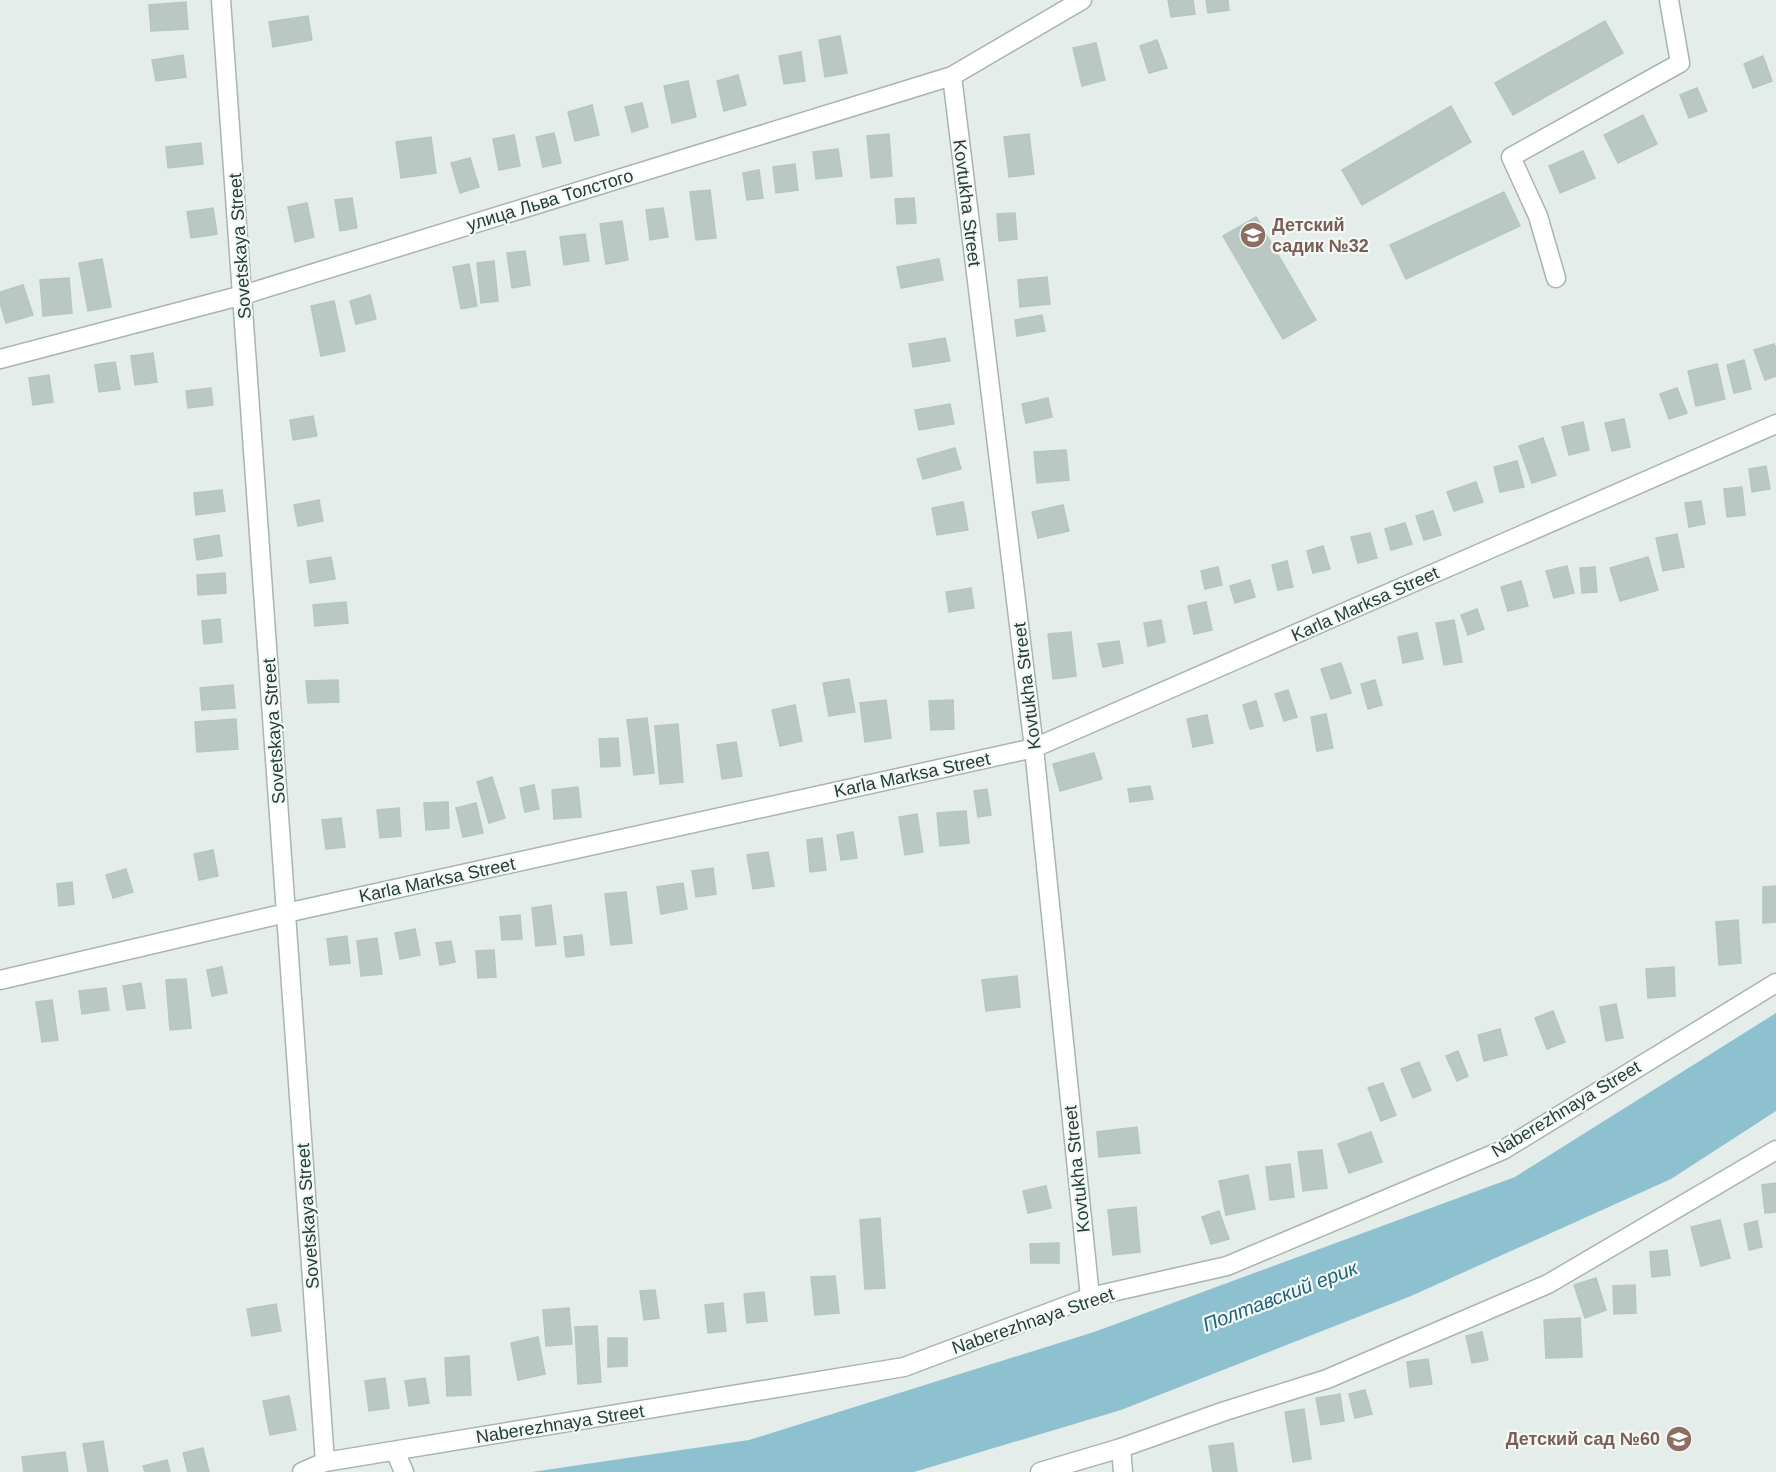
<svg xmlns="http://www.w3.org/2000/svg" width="1776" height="1472" font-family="Helvetica,sans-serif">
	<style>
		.water { fill: #8ec1cf }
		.building { fill: #b9c8c3; stroke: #b6c6c1; stroke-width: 1.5 }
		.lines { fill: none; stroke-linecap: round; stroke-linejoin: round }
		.minor-casing { stroke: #a7b5b0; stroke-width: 21 }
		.minor { stroke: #fff; stroke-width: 18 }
		.labels { text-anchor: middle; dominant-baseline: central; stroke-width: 4.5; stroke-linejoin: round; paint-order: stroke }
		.street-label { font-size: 18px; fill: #243e38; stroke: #f4f9f7 }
		.education-label { font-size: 18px; font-weight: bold; fill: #785e54; stroke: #f4f9f7; text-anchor: start }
		.water-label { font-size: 20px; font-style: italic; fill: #206478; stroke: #f4f9f7 }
	</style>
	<rect width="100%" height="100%" fill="#e4ede9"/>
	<path class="water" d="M 1776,1013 L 1776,1111 L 1671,1179 L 1411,1296 L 1121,1410 L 914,1472 L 532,1472 L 749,1440 L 1094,1332 L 1515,1177 Z"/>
	<path class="building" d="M 1168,0 L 1193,0 L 1195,14 L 1171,17 Z
		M 1206,0 L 1228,0 L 1229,10 L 1208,13 Z
		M 186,2 L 188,29 L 151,31 L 149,5 Z
		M 308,16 L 312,40 L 273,47 L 269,22 Z
		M 1605,21 L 1623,53 L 1513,115 L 1495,83 Z
		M 840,36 L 847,73 L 825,77 L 819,40 Z
		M 1157,40 L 1167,68 L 1149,73 L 1140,46 Z
		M 1096,43 L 1105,80 L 1082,86 L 1073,48 Z
		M 801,52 L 805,81 L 784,84 L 779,56 Z
		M 183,55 L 186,77 L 156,81 L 152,60 Z
		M 1763,56 L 1772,81 L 1753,88 L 1744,64 Z
		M 738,75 L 746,105 L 724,111 L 717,81 Z
		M 688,81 L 696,117 L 672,123 L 664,86 Z
		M 1697,88 L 1707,111 L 1689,118 L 1680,95 Z
		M 642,103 L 648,127 L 632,132 L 625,107 Z
		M 592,105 L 599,135 L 575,141 L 568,112 Z
		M 1451,106 L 1471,142 L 1362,205 L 1342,170 Z
		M 1643,115 L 1657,144 L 1618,163 L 1604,135 Z
		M 554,133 L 561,163 L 543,167 L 536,137 Z
		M 889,134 L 892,176 L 871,178 L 867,136 Z
		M 1029,134 L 1034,174 L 1009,177 L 1004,137 Z
		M 514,135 L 520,166 L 499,170 L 493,139 Z
		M 431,137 L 436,173 L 401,178 L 396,142 Z
		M 201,143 L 203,164 L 168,168 L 166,147 Z
		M 838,149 L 842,176 L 816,179 L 813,152 Z
		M 1583,151 L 1595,178 L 1560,193 L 1549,166 Z
		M 470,158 L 479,187 L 460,193 L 451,163 Z
		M 795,164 L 798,190 L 776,193 L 773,167 Z
		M 759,170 L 763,198 L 747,200 L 743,173 Z
		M 710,190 L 716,238 L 696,240 L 690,192 Z
		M 1504,192 L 1520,226 L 1406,279 L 1390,245 Z
		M 352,198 L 357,228 L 340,231 L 335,200 Z
		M 914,198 L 916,223 L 897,224 L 895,199 Z
		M 307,203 L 314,237 L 295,242 L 288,207 Z
		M 213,208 L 217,234 L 191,238 L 187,212 Z
		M 663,208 L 668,237 L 650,240 L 646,210 Z
		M 1015,213 L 1017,239 L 999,241 L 997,214 Z
		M 1256,217 L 1316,320 L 1283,339 L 1223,236 Z
		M 622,221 L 628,260 L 606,264 L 600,224 Z
		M 585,234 L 589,261 L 564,265 L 560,237 Z
		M 525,251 L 530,285 L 512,288 L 507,253 Z
		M 102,259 L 111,307 L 88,311 L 79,263 Z
		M 939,259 L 943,280 L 901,288 L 897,267 Z
		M 494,261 L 498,301 L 481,303 L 477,263 Z
		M 469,264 L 477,306 L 461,309 L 453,267 Z
		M 1047,277 L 1050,304 L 1020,307 L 1018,280 Z
		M 69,278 L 72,313 L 43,316 L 40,280 Z
		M 23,285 L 33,315 L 6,323 L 0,303 L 0,292 Z
		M 370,295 L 376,319 L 356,324 L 350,301 Z
		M 334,301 L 345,351 L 321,356 L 311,306 Z
		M 1042,315 L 1045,331 L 1017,336 L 1015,320 Z
		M 945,338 L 950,361 L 913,367 L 909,344 Z
		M 1774,344 L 1776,349 L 1776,376 L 1765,380 L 1754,350 Z
		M 153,353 L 157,382 L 135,385 L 131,356 Z
		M 1744,360 L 1751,389 L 1734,393 L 1727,365 Z
		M 115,362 L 120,389 L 99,392 L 95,365 Z
		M 1717,364 L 1725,399 L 1696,406 L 1688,371 Z
		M 49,375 L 53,402 L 33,405 L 29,378 Z
		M 211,388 L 213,405 L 188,408 L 186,391 Z
		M 1677,388 L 1687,413 L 1669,419 L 1660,394 Z
		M 1048,398 L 1052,417 L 1026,423 L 1022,404 Z
		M 950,404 L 954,424 L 919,430 L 915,410 Z
		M 313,416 L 317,436 L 293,440 L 290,420 Z
		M 1624,419 L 1630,447 L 1612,451 L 1605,423 Z
		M 1583,422 L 1589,450 L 1569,455 L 1562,427 Z
		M 1543,438 L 1556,475 L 1532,483 L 1519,446 Z
		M 955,448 L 961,469 L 923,479 L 917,459 Z
		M 1066,450 L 1069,480 L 1037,483 L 1034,452 Z
		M 1517,461 L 1524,487 L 1500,492 L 1494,467 Z
		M 1766,466 L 1770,489 L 1752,492 L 1749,469 Z
		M 1476,482 L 1483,502 L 1454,511 L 1447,492 Z
		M 1742,487 L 1745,515 L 1727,517 L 1724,489 Z
		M 222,490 L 225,511 L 196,515 L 194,493 Z
		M 319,500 L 323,521 L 298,526 L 294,505 Z
		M 1701,501 L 1705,524 L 1689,527 L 1685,503 Z
		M 963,502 L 968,530 L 937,535 L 932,508 Z
		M 1063,505 L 1069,531 L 1038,538 L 1032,512 Z
		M 1433,511 L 1441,535 L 1424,540 L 1416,516 Z
		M 1405,523 L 1412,544 L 1391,550 L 1385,529 Z
		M 1370,533 L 1377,558 L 1358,563 L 1351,537 Z
		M 1677,534 L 1684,567 L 1663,571 L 1656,538 Z
		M 219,535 L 222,556 L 197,560 L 194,539 Z
		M 1323,546 L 1330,569 L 1313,573 L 1307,551 Z
		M 331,557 L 335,579 L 310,583 L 307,561 Z
		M 1648,557 L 1658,590 L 1620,601 L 1610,568 Z
		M 1287,561 L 1293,587 L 1278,590 L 1272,565 Z
		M 1567,566 L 1574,593 L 1554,598 L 1546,571 Z
		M 1218,567 L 1222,585 L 1205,589 L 1201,571 Z
		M 1595,567 L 1597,592 L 1582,593 L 1580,568 Z
		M 225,573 L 226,593 L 198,595 L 197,575 Z
		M 1250,580 L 1255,597 L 1235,603 L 1230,586 Z
		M 1521,581 L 1528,606 L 1508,611 L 1501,587 Z
		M 971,588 L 974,608 L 949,612 L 946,592 Z
		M 346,602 L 348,623 L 315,626 L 313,605 Z
		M 1206,602 L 1212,630 L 1194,634 L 1188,606 Z
		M 1477,609 L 1484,629 L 1468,635 L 1461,615 Z
		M 220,619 L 222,642 L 204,644 L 202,621 Z
		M 1161,620 L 1165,642 L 1148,646 L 1144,623 Z
		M 1454,620 L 1462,662 L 1444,665 L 1436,623 Z
		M 1071,632 L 1076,676 L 1053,679 L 1048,634 Z
		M 1417,633 L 1423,659 L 1403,663 L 1398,637 Z
		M 1119,641 L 1123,663 L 1103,667 L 1098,644 Z
		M 1341,663 L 1351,693 L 1331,699 L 1321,669 Z
		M 849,679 L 855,712 L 829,716 L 823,683 Z
		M 338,680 L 339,702 L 308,703 L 306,681 Z
		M 1375,680 L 1382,705 L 1368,709 L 1361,684 Z
		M 233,685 L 235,708 L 202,710 L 200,688 Z
		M 1288,690 L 1297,717 L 1284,721 L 1275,694 Z
		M 886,700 L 891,738 L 865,742 L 860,703 Z
		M 953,700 L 954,729 L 931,730 L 929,701 Z
		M 1256,701 L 1263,726 L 1250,729 L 1243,705 Z
		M 795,705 L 802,741 L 780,746 L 772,710 Z
		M 1326,714 L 1333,748 L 1317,751 L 1311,717 Z
		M 1207,715 L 1213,743 L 1193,747 L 1187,719 Z
		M 647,718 L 654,773 L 634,775 L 627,720 Z
		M 236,719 L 238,749 L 197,752 L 195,722 Z
		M 678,724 L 683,782 L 660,784 L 655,726 Z
		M 618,738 L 620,766 L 601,767 L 599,739 Z
		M 736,742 L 742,776 L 722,779 L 717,745 Z
		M 1094,753 L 1102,779 L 1060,791 L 1053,764 Z
		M 492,777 L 505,818 L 489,823 L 477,782 Z
		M 534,785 L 539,809 L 525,812 L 520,788 Z
		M 1150,786 L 1153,799 L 1130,802 L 1128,789 Z
		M 578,787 L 581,817 L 554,819 L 552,790 Z
		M 987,789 L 991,815 L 978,817 L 974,791 Z
		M 448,802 L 449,828 L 426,830 L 424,803 Z
		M 476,803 L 483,833 L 463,837 L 456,808 Z
		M 399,808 L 401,836 L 380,838 L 377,810 Z
		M 966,811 L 969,843 L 940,846 L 937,813 Z
		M 917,814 L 923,852 L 905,855 L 899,817 Z
		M 341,818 L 345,847 L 326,849 L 322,820 Z
		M 853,832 L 857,858 L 841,860 L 837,835 Z
		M 822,838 L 826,870 L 810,872 L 807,840 Z
		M 213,850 L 218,876 L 199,880 L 194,854 Z
		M 768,852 L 774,886 L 753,889 L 747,855 Z
		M 713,868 L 716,894 L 696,897 L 692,871 Z
		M 126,869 L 133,892 L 113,898 L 106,875 Z
		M 72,882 L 74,904 L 59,906 L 57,884 Z
		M 683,883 L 687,909 L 661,914 L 657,887 Z
		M 1776,886 L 1776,922 L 1763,923 L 1763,887 Z
		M 626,892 L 632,943 L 611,945 L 605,894 Z
		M 551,905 L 556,944 L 536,946 L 532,908 Z
		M 520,915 L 522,939 L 502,940 L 500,917 Z
		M 1738,920 L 1741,963 L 1719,965 L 1716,922 Z
		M 415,929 L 420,955 L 400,959 L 395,933 Z
		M 582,935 L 584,955 L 566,957 L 564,937 Z
		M 347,936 L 350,963 L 330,965 L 327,939 Z
		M 377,938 L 382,974 L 361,976 L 357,941 Z
		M 451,941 L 455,962 L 440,965 L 436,943 Z
		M 494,950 L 496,977 L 478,978 L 476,951 Z
		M 222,967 L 227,993 L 212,996 L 207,970 Z
		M 1674,967 L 1675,996 L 1648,998 L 1646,969 Z
		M 1017,976 L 1020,1007 L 986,1011 L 982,980 Z
		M 186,979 L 191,1028 L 170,1030 L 166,980 Z
		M 141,983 L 145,1008 L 127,1010 L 123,986 Z
		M 106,988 L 109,1010 L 82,1014 L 79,991 Z
		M 52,1000 L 58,1040 L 42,1042 L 36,1002 Z
		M 1616,1004 L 1623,1038 L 1606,1041 L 1600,1007 Z
		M 1553,1011 L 1565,1042 L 1547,1049 L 1535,1018 Z
		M 1500,1029 L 1507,1055 L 1484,1061 L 1478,1035 Z
		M 1458,1051 L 1468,1076 L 1457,1081 L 1446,1056 Z
		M 1419,1062 L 1431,1090 L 1413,1098 L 1401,1069 Z
		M 1383,1083 L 1396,1115 L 1381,1121 L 1368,1088 Z
		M 1137,1127 L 1140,1153 L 1099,1157 L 1097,1132 Z
		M 1371,1132 L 1382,1162 L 1349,1173 L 1338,1144 Z
		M 1322,1150 L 1327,1188 L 1303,1191 L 1298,1152 Z
		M 1290,1164 L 1294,1197 L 1270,1200 L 1266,1167 Z
		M 1248,1175 L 1255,1209 L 1226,1215 L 1219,1181 Z
		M 1776,1183 L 1776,1212 L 1765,1213 L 1762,1185 Z
		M 1046,1186 L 1051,1208 L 1028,1213 L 1023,1191 Z
		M 1136,1207 L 1140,1252 L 1113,1255 L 1108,1210 Z
		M 1219,1211 L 1229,1239 L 1211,1244 L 1202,1217 Z
		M 880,1218 L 885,1288 L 865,1289 L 860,1220 Z
		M 1720,1220 L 1730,1258 L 1701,1266 L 1691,1227 Z
		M 1757,1221 L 1762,1247 L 1749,1250 L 1744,1224 Z
		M 1059,1243 L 1059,1263 L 1031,1263 L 1030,1244 Z
		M 1667,1250 L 1670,1275 L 1652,1277 L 1650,1252 Z
		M 835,1276 L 839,1313 L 815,1315 L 811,1277 Z
		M 1596,1278 L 1606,1310 L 1585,1318 L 1574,1285 Z
		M 1635,1285 L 1636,1313 L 1614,1314 L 1613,1286 Z
		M 655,1290 L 659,1318 L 644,1320 L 640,1291 Z
		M 764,1292 L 767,1321 L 747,1323 L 744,1294 Z
		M 723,1303 L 726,1331 L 708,1333 L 705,1305 Z
		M 276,1304 L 281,1331 L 252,1336 L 247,1309 Z
		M 569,1308 L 572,1344 L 546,1346 L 543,1310 Z
		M 1580,1318 L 1582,1357 L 1546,1358 L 1544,1320 Z
		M 597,1326 L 601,1382 L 578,1384 L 575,1327 Z
		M 1482,1332 L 1488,1360 L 1472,1363 L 1466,1336 Z
		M 538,1337 L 545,1374 L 518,1380 L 511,1343 Z
		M 608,1338 L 627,1338 L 627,1366 L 608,1367 Z
		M 469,1356 L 471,1395 L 447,1396 L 445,1358 Z
		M 1428,1359 L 1432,1384 L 1410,1387 L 1407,1362 Z
		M 385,1378 L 389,1408 L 369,1411 L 365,1381 Z
		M 425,1378 L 429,1403 L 409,1406 L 405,1381 Z
		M 1365,1390 L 1372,1414 L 1355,1418 L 1349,1394 Z
		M 1340,1394 L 1344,1421 L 1321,1425 L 1316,1398 Z
		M 289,1396 L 296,1430 L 270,1435 L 263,1401 Z
		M 1304,1409 L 1311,1459 L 1293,1462 L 1285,1412 Z
		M 103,1441 L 108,1472 L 88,1472 L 83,1444 Z
		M 1233,1443 L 1237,1472 L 1213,1472 L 1209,1446 Z
		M 203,1448 L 209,1472 L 188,1472 L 183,1453 Z
		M 65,1452 L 68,1472 L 24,1472 L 22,1457 Z
		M 167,1460 L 170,1472 L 145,1472 L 143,1466 Z"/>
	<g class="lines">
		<defs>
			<path id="minor" d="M 221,0 L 325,1462
				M 952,76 L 1034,748 L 1090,1297
				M 1556,278 L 1538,216 L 1511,157 L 1680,63 L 1669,0
				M 0,359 L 243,295 L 952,76 L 1082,0
				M 0,980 L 286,913 L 1034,748 L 1776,424
				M 1121,1448 L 1123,1472
				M 395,1451 L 404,1472
				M 302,1472 L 325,1462 L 904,1367 L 1090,1297 L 1227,1266 L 1503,1150 L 1776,983
				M 1040,1472 L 1121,1448 L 1225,1411 L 1327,1379 L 1548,1284 L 1776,1150"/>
		</defs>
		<use href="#minor" class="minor-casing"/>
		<use href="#minor" class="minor"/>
	</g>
	<defs>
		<symbol id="school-disc" viewBox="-11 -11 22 22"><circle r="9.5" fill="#8d6e63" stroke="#f4f9f7"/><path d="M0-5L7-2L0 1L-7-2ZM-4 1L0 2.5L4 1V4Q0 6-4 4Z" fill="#fff"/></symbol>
	</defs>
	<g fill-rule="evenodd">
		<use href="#school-disc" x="1238" y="220" width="30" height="30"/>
		<use href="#school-disc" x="1664" y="1424" width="30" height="30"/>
	</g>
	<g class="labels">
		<g class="street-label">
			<text transform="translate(550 200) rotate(-17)">улица Льва Толстого</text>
			<text transform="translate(967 203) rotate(83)">Kovtukha Street</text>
			<text transform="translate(240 246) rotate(-94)">Sovetskaya Street</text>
			<text transform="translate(1365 604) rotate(-24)">Karla Marksa Street</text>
			<text transform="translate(1027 686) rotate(-97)">Kovtukha Street</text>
			<text transform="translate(274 731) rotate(-94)">Sovetskaya Street</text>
			<text transform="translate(912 775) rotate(-12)">Karla Marksa Street</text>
			<text transform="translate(437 880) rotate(-12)">Karla Marksa Street</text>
			<text transform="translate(1566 1109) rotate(-31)">Naberezhnaya Street</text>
			<text transform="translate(1077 1169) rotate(-96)">Kovtukha Street</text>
			<text transform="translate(308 1216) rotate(-94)">Sovetskaya Street</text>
			<text transform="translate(1033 1321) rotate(-19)">Naberezhnaya Street</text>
			<text transform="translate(560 1424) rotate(-9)">Naberezhnaya Street</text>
		</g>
		<g class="education-label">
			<text x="1272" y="225">Детский<tspan x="1272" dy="21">садик №32</tspan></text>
			<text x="1660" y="1439" text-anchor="end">Детский сад №60</text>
		</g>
		<g class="water-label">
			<text transform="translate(1280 1296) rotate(-21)">Полтавский ерик</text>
		</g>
	</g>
</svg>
